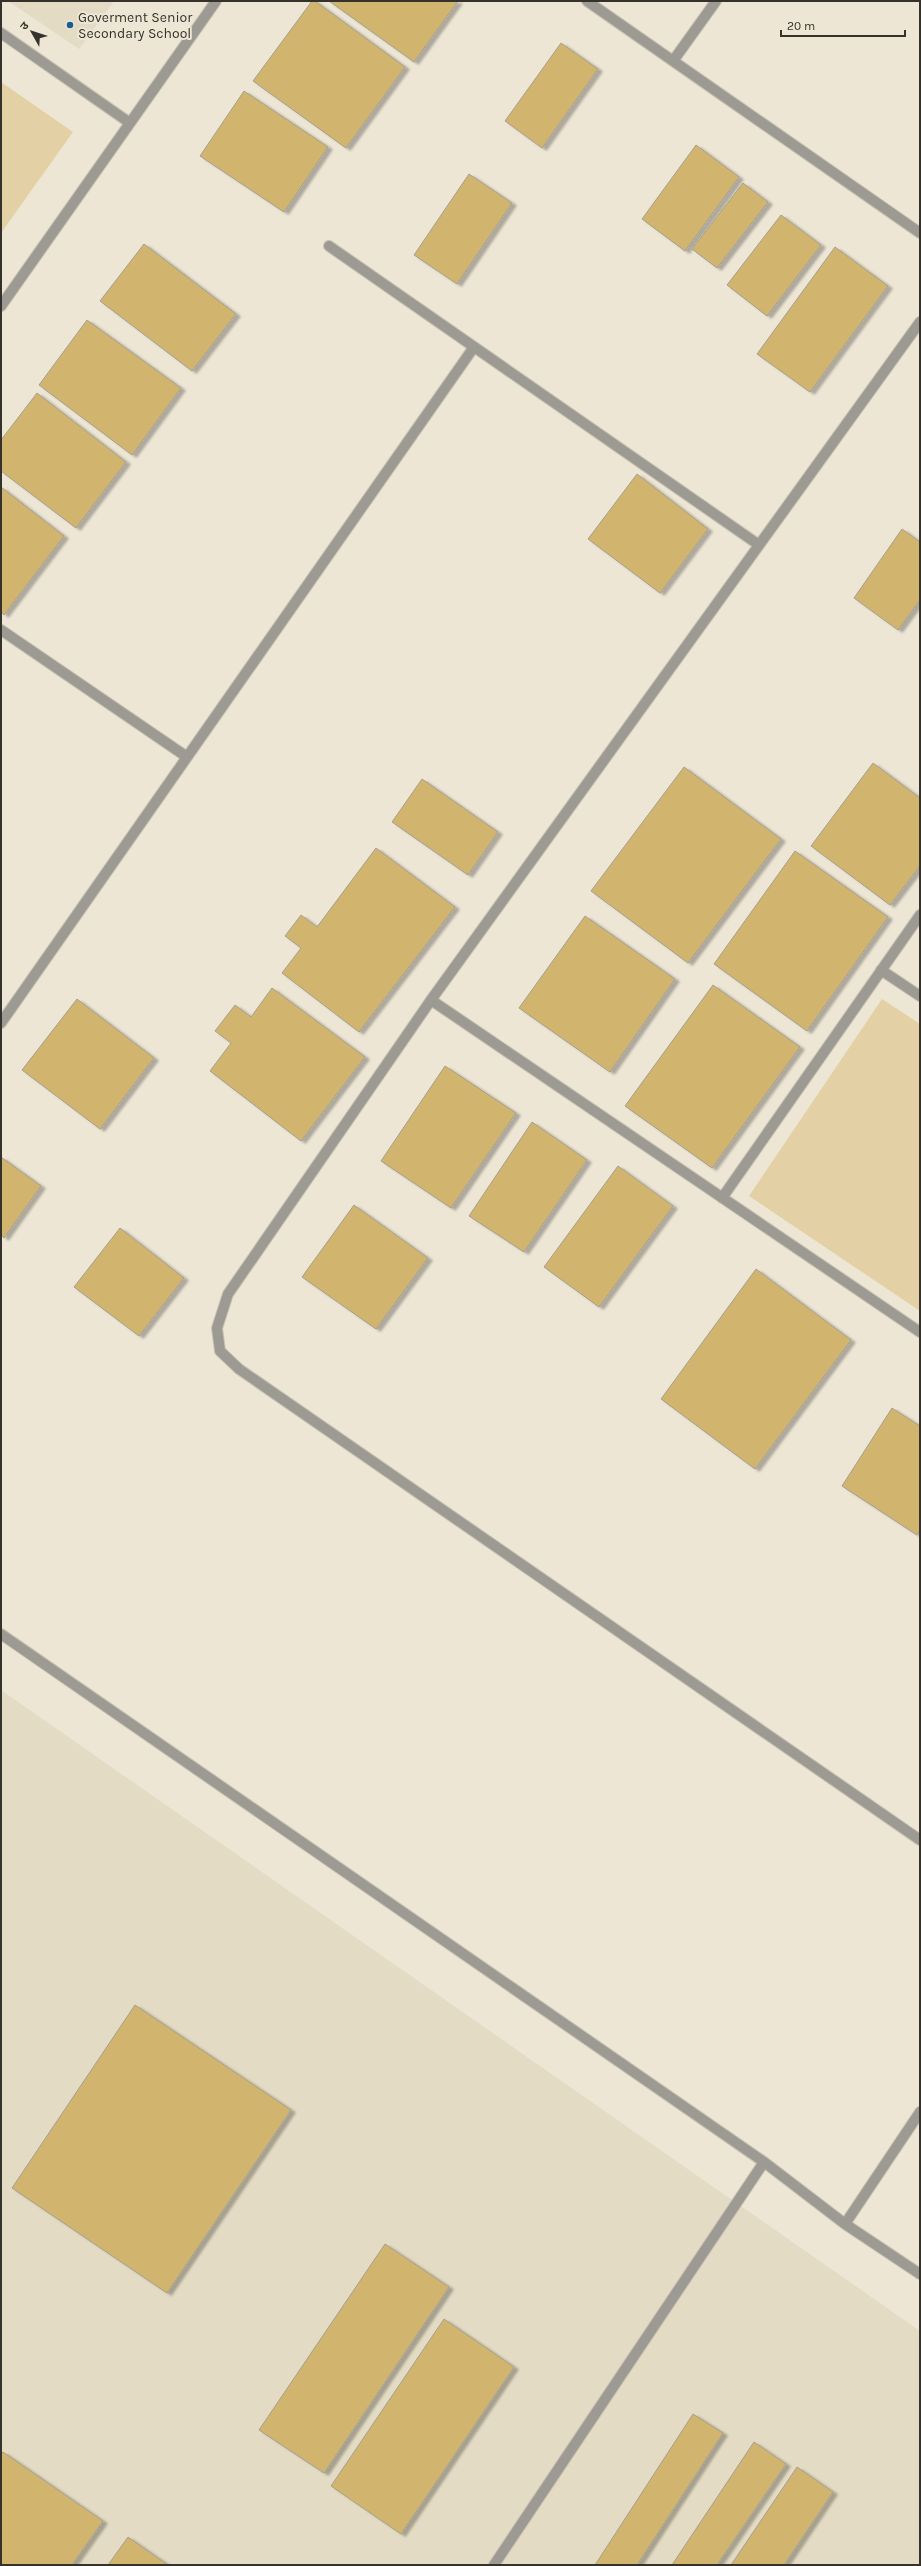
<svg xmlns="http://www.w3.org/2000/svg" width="921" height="2566" font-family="Karla,'Noto Sans Devanagari',sans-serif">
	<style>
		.built { fill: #e3dbc3 }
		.green { fill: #e3d1a5 }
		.building { fill: #d1b56e; stroke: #a59f90; filter: url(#shadow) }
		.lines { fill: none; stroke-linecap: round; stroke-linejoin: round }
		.minor-casing { stroke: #c8c2b3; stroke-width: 12 }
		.minor { stroke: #9d9a93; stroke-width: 10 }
		.poi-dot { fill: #1a5d92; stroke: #ede6d5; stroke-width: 1.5 }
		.labels { text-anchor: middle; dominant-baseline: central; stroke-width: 4; stroke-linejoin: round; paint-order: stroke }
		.poi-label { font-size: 14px; fill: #34322b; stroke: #ede6d5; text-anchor: start }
	</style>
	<defs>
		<filter id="shadow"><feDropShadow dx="4.5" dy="2.5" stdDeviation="1" flood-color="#0004"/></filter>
	</defs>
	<rect width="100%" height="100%" fill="#ede6d5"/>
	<path class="built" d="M 8,1 L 114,1 L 79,49 Z
		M 1,1690 L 920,2331 L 920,2565 L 1,2565 Z"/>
	<path class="green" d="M 1,82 L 73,132 L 1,233 Z
		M 882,999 L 920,1024 L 920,1311 L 749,1196 Z"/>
	<path class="building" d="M 312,1 L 315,1 L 405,67 L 346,148 L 253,81 Z
		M 329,1 L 458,1 L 414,62 Z
		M 561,43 L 598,69 L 542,148 L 505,121 Z
		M 244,91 L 328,147 L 284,212 L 200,156 Z
		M 696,145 L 739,177 L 685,251 L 642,219 Z
		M 469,174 L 512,203 L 457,284 L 414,255 Z
		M 743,183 L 768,202 L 717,268 L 692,249 Z
		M 781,215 L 821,245 L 767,316 L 727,285 Z
		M 144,244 L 236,314 L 192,371 L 100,301 Z
		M 835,247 L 888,286 L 810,392 L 757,354 Z
		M 87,320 L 181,388 L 132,455 L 39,385 Z
		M 37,393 L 126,462 L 76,528 L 1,471 L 1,440 Z
		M 637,474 L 708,529 L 660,593 L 588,539 Z
		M 1,487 L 64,536 L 4,615 L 1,612 Z
		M 902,529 L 920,542 L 920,600 L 898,630 L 854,598 Z
		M 873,763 L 920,798 L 920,866 L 890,905 L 811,846 Z
		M 684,767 L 781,839 L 688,963 L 591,891 Z
		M 422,779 L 498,832 L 468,875 L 392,822 Z
		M 376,848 L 455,907 L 359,1032 L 282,973 L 301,948 L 285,936 L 301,915 L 317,927 Z
		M 795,851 L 888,917 L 807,1031 L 714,964 Z
		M 585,916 L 675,979 L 610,1072 L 519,1008 Z
		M 713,985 L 800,1047 L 712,1168 L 625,1106 Z
		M 272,988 L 365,1057 L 301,1141 L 210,1071 L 231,1043 L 215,1031 L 235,1005 L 251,1017 Z
		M 77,999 L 154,1058 L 100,1129 L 22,1070 Z
		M 445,1066 L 516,1113 L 451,1208 L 381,1161 Z
		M 532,1122 L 587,1160 L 524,1252 L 469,1216 Z
		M 1,1157 L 41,1186 L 4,1238 L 1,1235 Z
		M 618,1166 L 673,1206 L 599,1307 L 544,1267 Z
		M 354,1205 L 428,1258 L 376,1329 L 302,1277 Z
		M 120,1228 L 184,1278 L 139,1336 L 74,1287 Z
		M 756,1269 L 851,1340 L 755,1469 L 661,1399 Z
		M 892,1408 L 920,1426 L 920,1530 L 917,1535 L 842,1486 Z
		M 135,2005 L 291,2110 L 167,2293 L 12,2188 Z
		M 385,2244 L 449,2287 L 324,2473 L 259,2430 Z
		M 444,2319 L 514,2367 L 401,2534 L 331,2486 Z
		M 693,2414 L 723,2433 L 637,2565 L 595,2565 Z
		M 754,2442 L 786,2464 L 717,2565 L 672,2565 Z
		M 3,2452 L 103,2521 L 72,2565 L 1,2565 L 1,2455 Z
		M 797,2467 L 833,2492 L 784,2565 L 731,2565 Z
		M 128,2537 L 168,2565 L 108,2565 Z"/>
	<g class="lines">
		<defs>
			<path id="minor" d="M 587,1 L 920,233
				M 1,33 L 130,123
				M 673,61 L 716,1
				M 329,246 L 759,545
				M 1,306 L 216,1
				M 920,322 L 431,1000 L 228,1294 L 217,1328 L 220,1351 L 239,1369 L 920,1840
				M 1,630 L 187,757
				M 881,970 L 920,996
				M 431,1000 L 920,1332
				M 1,1023 L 474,347
				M 722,1198 L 920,915
				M 1,1634 L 764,2162 L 845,2224 L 920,2274
				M 845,2224 L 920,2112
				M 494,2565 L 764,2162"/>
		</defs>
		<use href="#minor" class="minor-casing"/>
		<use href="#minor" class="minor"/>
	</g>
	<circle class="poi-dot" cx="70" cy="25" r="4"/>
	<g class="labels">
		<g class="poi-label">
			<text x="78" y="17">Goverment Senior<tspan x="78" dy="16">Secondary School</tspan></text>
		</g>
	</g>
	<rect width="921" height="2566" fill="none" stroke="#34322b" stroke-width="4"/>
	<g transform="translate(32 32) rotate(309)" stroke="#ede6d5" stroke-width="3" paint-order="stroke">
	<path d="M0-3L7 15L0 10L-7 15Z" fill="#34322b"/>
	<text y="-6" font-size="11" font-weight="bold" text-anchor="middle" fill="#34322b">उ</text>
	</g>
	<path d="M781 30v6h124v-6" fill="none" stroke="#34322b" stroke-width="2"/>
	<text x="787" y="30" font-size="12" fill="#34322b" stroke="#ede6d5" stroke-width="3" paint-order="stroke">20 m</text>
</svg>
